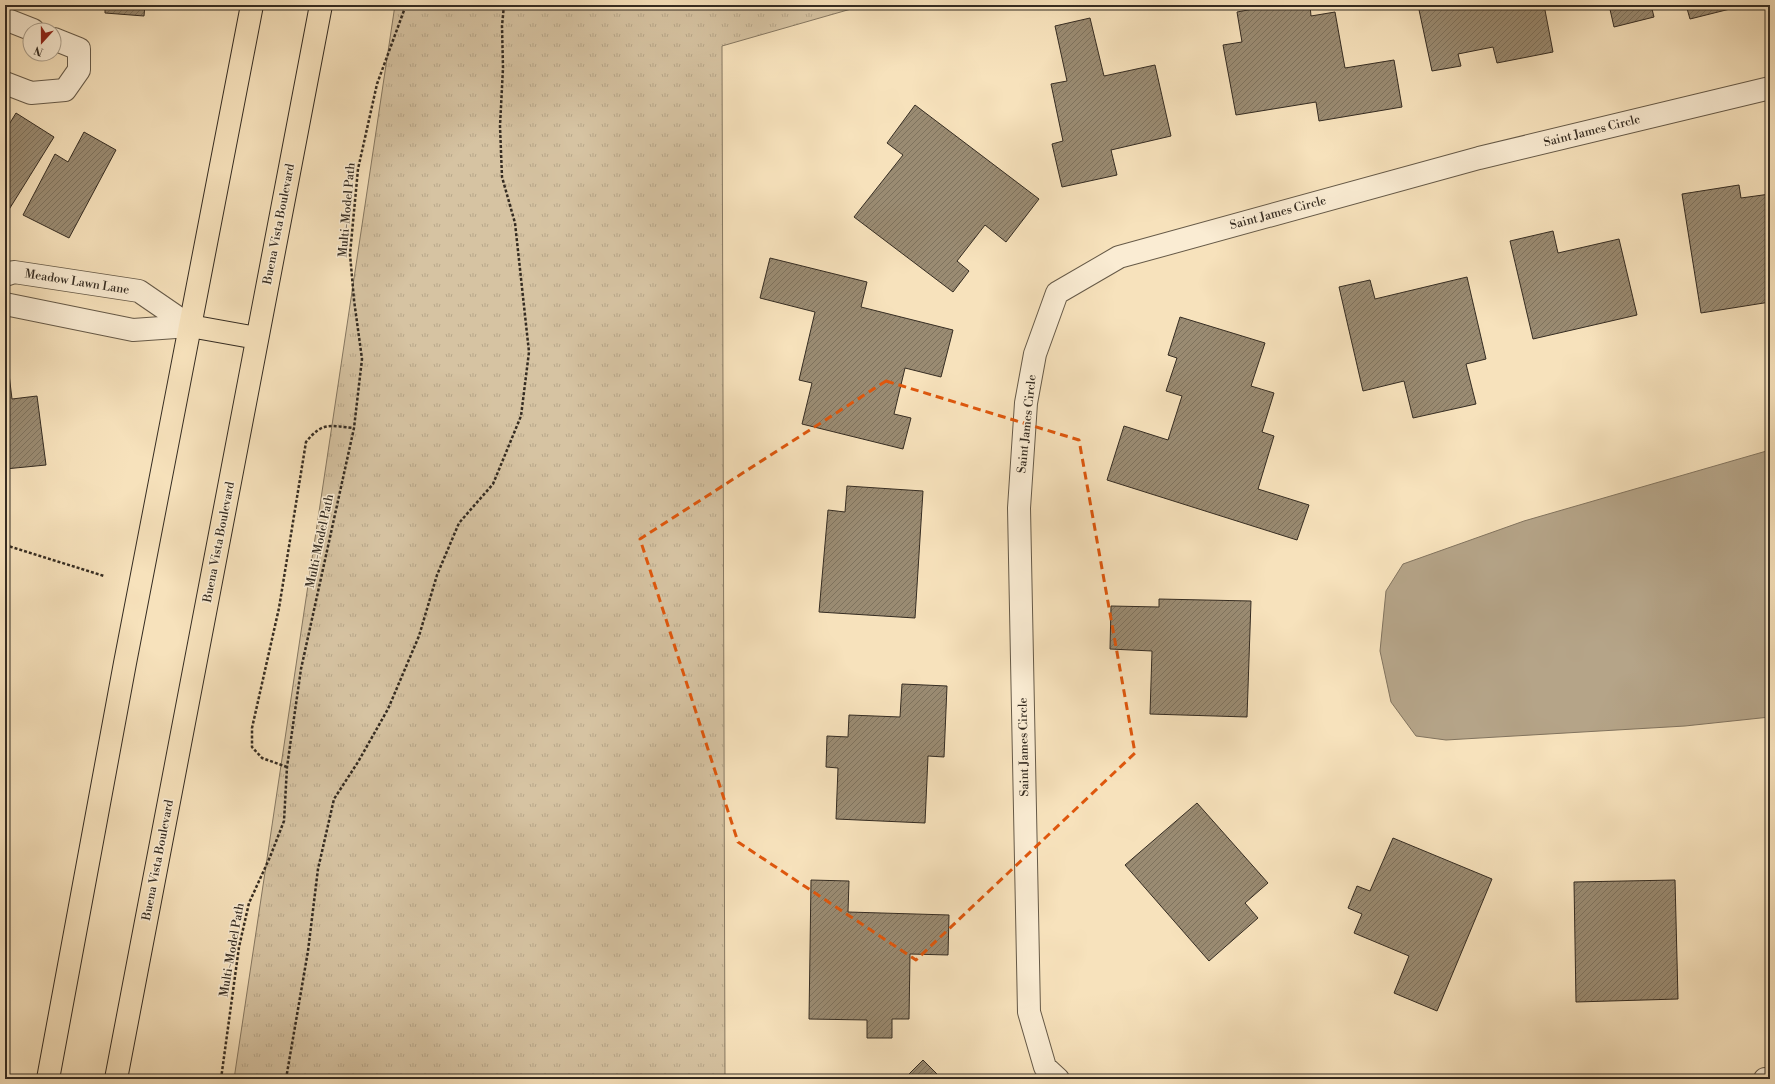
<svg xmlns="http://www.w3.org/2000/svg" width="1775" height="1084" font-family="'Libre Bodoni',serif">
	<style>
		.grass { fill: url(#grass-tufts); stroke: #867862 }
		.water { fill: #b5a488; stroke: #82745f }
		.building { fill: url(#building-hatch); stroke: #352c22 }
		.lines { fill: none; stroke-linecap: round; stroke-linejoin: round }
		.minor-casing { stroke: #665a48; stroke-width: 24 }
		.major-casing { stroke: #352c22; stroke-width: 24 }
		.path { stroke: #352c22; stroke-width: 2.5; stroke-dasharray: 3 2; stroke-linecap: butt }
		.minor { stroke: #faecd3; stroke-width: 22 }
		.major { stroke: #f7e2bc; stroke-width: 22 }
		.marked { fill: none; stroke: #df570d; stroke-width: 3; stroke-dasharray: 8 5; stroke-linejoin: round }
		.labels { text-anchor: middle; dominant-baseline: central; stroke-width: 3; stroke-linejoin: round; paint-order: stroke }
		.street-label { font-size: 12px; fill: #352c22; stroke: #faecd3 }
	</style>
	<defs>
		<pattern id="grass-tufts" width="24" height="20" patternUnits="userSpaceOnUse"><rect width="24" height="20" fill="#d6c3a2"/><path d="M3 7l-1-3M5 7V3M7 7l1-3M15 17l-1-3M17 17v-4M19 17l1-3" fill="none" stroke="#b8a88b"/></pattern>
		<pattern id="building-hatch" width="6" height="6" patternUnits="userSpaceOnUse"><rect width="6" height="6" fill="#9a8b72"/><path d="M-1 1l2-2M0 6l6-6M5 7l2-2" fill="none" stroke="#7e725d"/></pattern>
	</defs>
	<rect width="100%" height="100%" fill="#f7e2bc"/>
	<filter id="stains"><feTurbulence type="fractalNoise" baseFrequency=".005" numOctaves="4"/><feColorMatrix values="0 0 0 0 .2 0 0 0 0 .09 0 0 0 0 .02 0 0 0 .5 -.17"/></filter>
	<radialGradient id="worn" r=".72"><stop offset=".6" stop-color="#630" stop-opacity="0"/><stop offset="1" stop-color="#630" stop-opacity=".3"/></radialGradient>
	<path class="grass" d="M 395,5 L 865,5 L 722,46 L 725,1079 L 234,1079 Z"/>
	<path class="water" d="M 1770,450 L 1770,717 L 1685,726 L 1446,740 L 1416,736 L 1391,702 L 1380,651 L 1386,591 L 1403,564 L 1524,521 Z"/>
	<path class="building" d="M 105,5 L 145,5 L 144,16 L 105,13 Z
		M 1275,5 L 1310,5 L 1311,16 L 1335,12 L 1345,68 L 1394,60 L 1402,107 L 1319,121 L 1316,102 L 1236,115 L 1223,45 L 1242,42 L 1237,12 Z
		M 1418,5 L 1544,5 L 1553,52 L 1497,63 L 1493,47 L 1458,54 L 1461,66 L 1432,71 Z
		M 1609,5 L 1651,5 L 1654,17 L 1614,27 Z
		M 1686,5 L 1738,5 L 1738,7 L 1690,19 Z
		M 1090,18 L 1104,76 L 1155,65 L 1171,136 L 1111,150 L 1117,175 L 1062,187 L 1052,144 L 1063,141 L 1051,84 L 1067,81 L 1055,26 Z
		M 915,105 L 1039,199 L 1006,242 L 985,225 L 957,261 L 969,271 L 953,292 L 854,217 L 903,155 L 887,143 Z
		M 16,113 L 54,137 L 5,216 L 5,131 Z
		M 84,132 L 116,150 L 69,238 L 23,215 L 55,154 L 68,162 Z
		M 1739,185 L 1741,198 L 1770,194 L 1770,302 L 1701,313 L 1682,194 Z
		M 1553,231 L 1558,253 L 1619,239 L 1637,315 L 1533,339 L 1510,241 Z
		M 770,258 L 867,282 L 861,307 L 953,330 L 941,377 L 905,368 L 894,414 L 911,418 L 903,449 L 802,424 L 812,383 L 799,380 L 815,312 L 760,298 Z
		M 1467,277 L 1486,359 L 1466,364 L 1476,404 L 1413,418 L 1404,381 L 1363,391 L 1339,287 L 1370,280 L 1375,299 Z
		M 1180,317 L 1265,343 L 1251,386 L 1274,393 L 1262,432 L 1274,436 L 1258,489 L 1309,505 L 1297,540 L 1107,480 L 1124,426 L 1168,440 L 1182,396 L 1166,391 L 1177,358 L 1168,355 Z
		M 5,349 L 6,349 L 12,399 L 37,396 L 46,465 L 5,469 Z
		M 847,486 L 923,491 L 915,618 L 819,612 L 828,510 L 845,512 Z
		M 1159,599 L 1251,601 L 1247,717 L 1150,714 L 1152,651 L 1110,649 L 1111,606 L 1159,607 Z
		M 902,684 L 947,686 L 944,757 L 928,756 L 925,823 L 836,819 L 838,768 L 826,767 L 827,736 L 848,737 L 849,715 L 900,717 Z
		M 1197,803 L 1268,883 L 1245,903 L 1258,918 L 1209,961 L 1125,865 Z
		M 1393,838 L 1492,879 L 1437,1011 L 1394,993 L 1409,956 L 1354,933 L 1362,914 L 1348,908 L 1357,886 L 1370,891 Z
		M 811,880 L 849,881 L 848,912 L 949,915 L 948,955 L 910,954 L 909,1019 L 892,1019 L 892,1038 L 867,1038 L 867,1020 L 809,1019 Z
		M 1675,880 L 1678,999 L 1576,1002 L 1574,882 Z
		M 923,1060 L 942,1079 L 904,1079 Z"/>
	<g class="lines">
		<defs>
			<path id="minor" d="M 5,19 L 33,30
				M 5,83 L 31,93 L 65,90 L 79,70 L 79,49 L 54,39
				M 5,275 L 14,272 L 139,291 L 190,326
				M 5,304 L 133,330 L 190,326
				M 1058,1079 L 1045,1067 L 1029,1012 L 1019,508 L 1026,403 L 1035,354 L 1057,293 L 1119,257 L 1479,158 L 1770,88
				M 1765,1079 L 1770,1079"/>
			<path id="major" d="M 190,326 L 257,338
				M 48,1079 L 125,663 L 252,5
				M 116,1079 L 321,5"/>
		</defs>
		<use href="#minor" class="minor-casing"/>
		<use href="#major" class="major-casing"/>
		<path class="path" d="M 5,545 L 104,576
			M 287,767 L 262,758 L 252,747 L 252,728 L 279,608 L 306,442 C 323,421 330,426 354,428
			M 221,1079 L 239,947 L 249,903 L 270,857 L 284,821 L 287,767 L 301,669 L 354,428 L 362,359 L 354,300 L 350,254 L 358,169 L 377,84 L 406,5
			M 286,1079 L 308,951 L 318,869 L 334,799 L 358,762 L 388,709 L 419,636 L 437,575 L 459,523 L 493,484 L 521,416 L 529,352 L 515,223 L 502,177 L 500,126 L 503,68 L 502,26 L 504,5"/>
		<use href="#minor" class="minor"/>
		<use href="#major" class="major"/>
	</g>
	<path class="marked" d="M 886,381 L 1079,440 L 1135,753 L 916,960 L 738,842 L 640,539 Z"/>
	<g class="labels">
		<g class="street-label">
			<text transform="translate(1592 131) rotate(-14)">Saint James Circle</text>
			<text transform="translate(347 210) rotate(-85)">Multi-Model Path</text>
			<text transform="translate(1278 213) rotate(-15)">Saint James Circle</text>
			<text transform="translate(279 224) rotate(-79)">Buena Vista Boulevard</text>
			<text transform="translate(77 282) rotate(9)">Meadow Lawn Lane</text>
			<text transform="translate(1027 424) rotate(-84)">Saint James Circle</text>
			<text transform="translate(320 541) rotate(-78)">Multi-Model Path</text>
			<text transform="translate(219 542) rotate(-79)">Buena Vista Boulevard</text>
			<text transform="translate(1024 747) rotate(-91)">Saint James Circle</text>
			<text transform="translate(158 860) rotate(-79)">Buena Vista Boulevard</text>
			<text transform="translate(232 950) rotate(-80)">Multi-Model Path</text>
		</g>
	</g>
	<rect width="1775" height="1084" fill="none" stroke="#f7e2bc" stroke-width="20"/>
	<rect x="6" y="6" width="1763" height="1072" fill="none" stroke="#352c22" stroke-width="2"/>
	<rect x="10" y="10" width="1755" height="1064" fill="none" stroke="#352c22"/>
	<g transform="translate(42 42) rotate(201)"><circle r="19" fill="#faecd3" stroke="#ab9f8c"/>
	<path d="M0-3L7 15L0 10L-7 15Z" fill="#8f2418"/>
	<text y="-6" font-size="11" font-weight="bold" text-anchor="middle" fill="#352c22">N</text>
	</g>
	<rect width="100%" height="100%" filter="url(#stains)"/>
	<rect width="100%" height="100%" fill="url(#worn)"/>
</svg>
